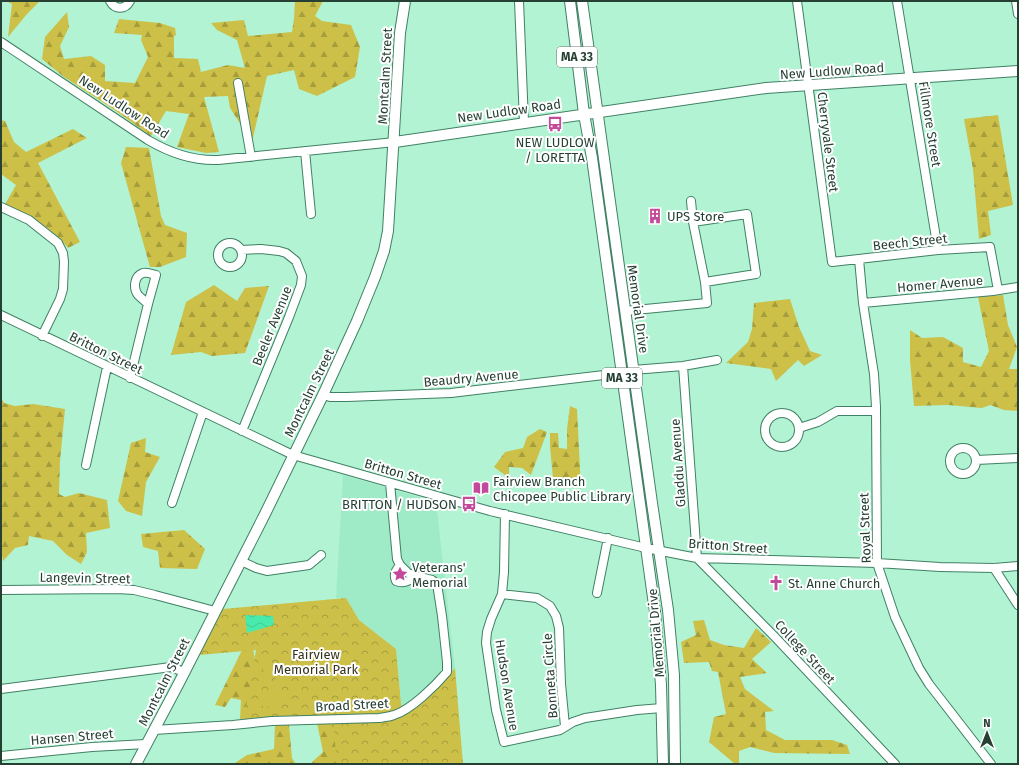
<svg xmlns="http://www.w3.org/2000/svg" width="1019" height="765" font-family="'Fira Sans',sans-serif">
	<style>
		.built { fill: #a0ebc7 }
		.forest { fill: url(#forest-firs) }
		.park { fill: url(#park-crowns) }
		.garden { fill: #cdc048 }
		.water { fill: url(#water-waves) }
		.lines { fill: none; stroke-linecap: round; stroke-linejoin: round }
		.minor-casing { stroke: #408064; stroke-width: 10 }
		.major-casing { stroke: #408064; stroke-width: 12 }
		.minor { stroke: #fff; stroke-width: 8 }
		.major { stroke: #fff; stroke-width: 10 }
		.labels { text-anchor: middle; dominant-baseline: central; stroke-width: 4; stroke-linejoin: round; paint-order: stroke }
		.shield { fill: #fff; stroke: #677971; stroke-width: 1 }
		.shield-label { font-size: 12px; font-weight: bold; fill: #264034 }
		.street-label { font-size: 13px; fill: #264034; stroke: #fff }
		.poi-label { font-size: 13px; fill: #264034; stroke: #fff; text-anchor: start }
		.park-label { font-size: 13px; fill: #37341d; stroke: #fff }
	</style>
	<defs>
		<pattern id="forest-firs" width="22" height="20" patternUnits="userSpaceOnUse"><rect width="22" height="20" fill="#cdc048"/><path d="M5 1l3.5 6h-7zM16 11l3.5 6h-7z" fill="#a69d3d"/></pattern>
		<pattern id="park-crowns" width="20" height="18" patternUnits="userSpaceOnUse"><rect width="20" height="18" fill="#cdc048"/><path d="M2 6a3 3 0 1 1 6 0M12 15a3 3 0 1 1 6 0" fill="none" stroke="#a69d3d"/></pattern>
		<pattern id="water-waves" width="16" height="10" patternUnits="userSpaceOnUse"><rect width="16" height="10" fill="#4ae9ac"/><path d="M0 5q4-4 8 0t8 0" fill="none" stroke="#41c995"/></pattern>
	</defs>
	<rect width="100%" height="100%" fill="#b1f3d3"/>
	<path class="built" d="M 343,475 L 436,502 L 455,668 L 429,696 L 402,714 L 396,649 L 359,620 L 346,598 L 336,598 Z"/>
	<path class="forest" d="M 6,1 L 40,1 L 27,14 L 8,37 L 12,4 Z
		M 295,1 L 323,1 L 315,16 L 322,21 L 351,25 L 360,47 L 355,77 L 317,96 L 299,89 L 294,70 L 267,76 L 252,142 L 230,108 L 228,96 L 204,97 L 219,152 L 206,153 L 177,147 L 189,114 L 166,111 L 151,136 L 116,111 L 64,77 L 42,59 L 45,37 L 67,12 L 69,27 L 60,46 L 64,59 L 91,56 L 105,65 L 105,81 L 135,83 L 148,57 L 141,40 L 142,35 L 114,33 L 119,19 L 160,23 L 175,28 L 176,35 L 174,36 L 174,58 L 198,59 L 201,72 L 228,65 L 245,68 L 237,40 L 217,30 L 211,23 L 244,20 L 248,36 L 292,32 L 294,19 Z
		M 998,115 L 1013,205 L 988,211 L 991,235 L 979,239 L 973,169 L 964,119 Z
		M 1,120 L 5,121 L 14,142 L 26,152 L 73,129 L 87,138 L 38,163 L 80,242 L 68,248 C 52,227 28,216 4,206 L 16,185 L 1,174 Z
		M 126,147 L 149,148 L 161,216 L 165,225 L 187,233 L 186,257 L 160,267 L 150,267 L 121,163 Z
		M 214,285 L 237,301 L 245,288 L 269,286 L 245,353 L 212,356 L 201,352 L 171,355 L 186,302 Z
		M 1003,295 L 1008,325 L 1017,347 L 1009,369 L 1018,369 L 1018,411 L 1004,410 L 990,405 L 982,408 L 948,405 L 914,406 L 910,360 L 910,330 L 922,338 L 943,337 L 963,348 L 963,362 L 981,367 L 989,351 L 978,297 Z
		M 790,299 L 799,327 L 810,351 L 822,355 L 804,366 L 798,360 L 776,381 L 771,369 L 726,363 L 748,342 L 752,329 L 754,303 Z
		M 1,397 L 4,403 L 15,406 L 33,404 L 65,409 L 60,461 L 59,494 L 65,497 L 79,493 L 107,500 L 110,528 L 86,533 L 87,552 L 81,564 L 67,555 L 53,541 L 29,536 L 28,545 L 15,548 L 3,561 L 1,549 Z
		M 570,406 L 577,409 L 581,489 L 570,479 L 563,486 L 554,488 L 550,447 L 550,433 L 558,433 L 559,448 L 567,449 L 567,429 Z
		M 540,429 L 547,432 L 531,475 L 522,468 L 509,467 L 509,478 L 494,467 L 505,452 L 523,448 L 527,437 Z
		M 146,438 L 145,452 L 160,457 L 146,482 L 142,516 L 126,511 L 118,501 L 131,443 Z
		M 184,530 L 205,549 L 197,569 L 160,568 L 158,551 L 143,547 L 141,534 Z
		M 704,620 L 710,640 L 724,645 L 744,648 L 756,628 L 771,642 L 752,659 L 767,673 L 740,677 L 745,689 L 774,711 L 765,712 L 766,730 L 785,740 L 832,740 L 847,745 L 850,754 L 774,753 L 750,747 L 739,751 L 739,764 L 735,764 L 709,742 L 714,717 L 726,714 L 718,672 L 712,671 L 709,662 L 684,663 L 681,642 L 696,635 L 693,621 Z
		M 244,646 L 253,648 L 257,675 L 250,718 L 240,719 L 241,700 L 231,698 L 225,707 L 215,705 Z
		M 338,722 L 342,764 L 313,764 L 312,762 L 323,752 L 317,723 Z
		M 275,725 L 289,725 L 292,758 L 296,764 L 224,764 L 235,763 L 247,755 L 274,749 Z"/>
	<path class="park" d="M 346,598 L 359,620 L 396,649 L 402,714 L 429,696 L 455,668 L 463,764 L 337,764 L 333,721 L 243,724 L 256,650 L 199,655 L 223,609 Z"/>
	<path class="garden" d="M 265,661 L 275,663 L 271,684 L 261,682 Z
		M 278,663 L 288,665 L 285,686 L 275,685 Z
		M 259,691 L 282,695 L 279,709 L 257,705 Z"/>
	<path class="water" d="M 245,615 L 273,616 L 274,625 L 247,633 Z"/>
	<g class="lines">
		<defs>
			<path id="minor" d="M 110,1 C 115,10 125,10 130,1
				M 519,1 L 524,122
				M 797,1 L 832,262 L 938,250 L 990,247 L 998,290
				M 897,1 L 938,250
				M 1016,1 L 1018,14
				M 1,42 L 148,140 C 170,153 192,161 218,160 L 395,142
				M 238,83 L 251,157
				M 305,151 L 311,214
				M 691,201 L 693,222
				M 1,207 L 29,220 L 58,243 L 63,253 L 64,262 L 63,289 L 60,299 L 42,336
				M218 255a12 12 0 1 1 24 0a12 12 0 1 1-24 0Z
				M 241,250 L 261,249 L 279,251 L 286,253 L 296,261 L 302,276 L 301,285 L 289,317 L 242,431
				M 859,259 L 863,303 L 874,374 L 876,407 L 877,563 L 895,617 L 919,668 L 929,684 L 991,764
				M 863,303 L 993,291 L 1018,287
				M 625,311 L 707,303 L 705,282 L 693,222 L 747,214 L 756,274 L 705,282
				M 1,315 L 293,455 L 490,511 L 646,548 L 697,558 L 877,563 L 940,567 L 994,568 L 1018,566
				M 683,366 L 697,558 L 774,636 L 895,764
				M 633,370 L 683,366 L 717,360
				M 130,378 L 148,304 C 145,301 141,298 138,295 C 133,288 134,276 143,273 C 147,272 152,274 156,275 L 148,304
				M 323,395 L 330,397 L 347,397 L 451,393 L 621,373
				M765 430a17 17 0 1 1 34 0a17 17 0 1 1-34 0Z
				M 799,428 L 818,422 L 837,411 L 876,411
				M950 461a13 13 0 1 1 26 0a13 13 0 1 1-26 0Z
				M 976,460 L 1018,458
				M 86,465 L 107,367
				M 390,483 L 397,559 L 400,565 C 396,570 393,574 396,581 C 403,584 410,581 416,576 L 408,573 L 400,565
				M 172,503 L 203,412
				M 505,514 L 504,572 L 502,594 L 491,619 L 487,632 L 486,643 L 496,710 L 504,742 L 560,730 L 573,722 L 585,718 L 637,710 L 662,708
				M 241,561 L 256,568 L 267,571 L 309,565 L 321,555
				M 994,568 L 1018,605
				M 1,590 L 117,589 L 134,590 L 155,595 L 215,611
				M 597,593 L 608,538
				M 502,594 L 537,598 L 550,606 L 556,616 L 559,628 L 561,684 L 565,726
				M 1,689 L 171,667 L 184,672
				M 154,730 L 233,725 L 272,721 L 379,718 C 384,717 389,717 394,715 C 411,710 436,685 447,672 L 447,662 L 442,616 L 437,584 L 432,580 L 416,576
				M 1,756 L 92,747 L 146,744"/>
			<path id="major" d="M 570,1 L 584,114 L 592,158 L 655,612 L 661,685 L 663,764
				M 582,1 L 652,503 L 668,610 L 674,675 L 675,764
				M 395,142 L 766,88 L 1018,71
				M 136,764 L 179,683 L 265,514 L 323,395 L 357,321 L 375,277 L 384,251 L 388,231 L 400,33 L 405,1"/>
		</defs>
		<use href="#minor" class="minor-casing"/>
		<use href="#major" class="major-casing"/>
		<use href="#minor" class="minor"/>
		<use href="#major" class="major"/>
	</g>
	<defs>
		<symbol id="bus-bare" viewBox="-9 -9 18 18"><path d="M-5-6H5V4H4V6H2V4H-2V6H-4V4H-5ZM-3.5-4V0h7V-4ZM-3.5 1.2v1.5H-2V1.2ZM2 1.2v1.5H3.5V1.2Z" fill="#c3499b" stroke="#fff" stroke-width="2.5" paint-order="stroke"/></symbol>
		<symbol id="building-bare" viewBox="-9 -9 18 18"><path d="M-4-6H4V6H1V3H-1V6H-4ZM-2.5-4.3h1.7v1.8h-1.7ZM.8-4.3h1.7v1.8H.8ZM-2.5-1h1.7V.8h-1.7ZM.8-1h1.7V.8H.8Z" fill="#c3499b" stroke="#fff" stroke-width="2.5" paint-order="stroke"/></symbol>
		<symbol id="library-bare" viewBox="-9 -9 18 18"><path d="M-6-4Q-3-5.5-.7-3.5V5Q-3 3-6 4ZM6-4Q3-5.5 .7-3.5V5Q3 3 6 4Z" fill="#c3499b" stroke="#fff" stroke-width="2.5" paint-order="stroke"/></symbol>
		<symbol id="sight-bare" viewBox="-9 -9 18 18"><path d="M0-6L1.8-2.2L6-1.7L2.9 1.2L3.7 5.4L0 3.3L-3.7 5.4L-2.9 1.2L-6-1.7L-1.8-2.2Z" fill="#c3499b" stroke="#fff" stroke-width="2.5" paint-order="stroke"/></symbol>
		<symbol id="church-bare" viewBox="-9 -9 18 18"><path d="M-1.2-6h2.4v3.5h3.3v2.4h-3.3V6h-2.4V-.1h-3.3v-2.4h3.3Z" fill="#c3499b" stroke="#fff" stroke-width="2.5" paint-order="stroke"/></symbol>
	</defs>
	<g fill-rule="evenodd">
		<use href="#bus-bare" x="544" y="113" width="22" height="22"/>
		<use href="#building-bare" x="644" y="205" width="22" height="22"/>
		<use href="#library-bare" x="470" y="477" width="22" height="22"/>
		<use href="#bus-bare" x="458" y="493" width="22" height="22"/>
		<use href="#sight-bare" x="389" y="563" width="22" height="22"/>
		<use href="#church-bare" x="765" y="572" width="22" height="22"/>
	</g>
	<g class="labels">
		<g class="shield">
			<rect x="557" y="47" width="40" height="20" rx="3"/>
			<rect x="602" y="368" width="40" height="20" rx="3"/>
		</g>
		<g class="shield-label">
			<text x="577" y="57">MA 33</text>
			<text x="622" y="378">MA 33</text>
		</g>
		<g class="street-label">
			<text transform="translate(832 71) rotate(-4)">New Ludlow Road</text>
			<text transform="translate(385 76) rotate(-87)">Montcalm Street</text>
			<text transform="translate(124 107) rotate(33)">New Ludlow Road</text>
			<text transform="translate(509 111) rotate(-8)">New Ludlow Road</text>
			<text transform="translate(930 124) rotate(81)">Fillmore Street</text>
			<text transform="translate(828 142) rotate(83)">Cherryvale Street</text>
			<text transform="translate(910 242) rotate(-6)">Beech Street</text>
			<text transform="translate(940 284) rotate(-5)">Homer Avenue</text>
			<text transform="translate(638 309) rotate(82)">Memorial Drive</text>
			<text transform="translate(272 326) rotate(-68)">Beeler Avenue</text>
			<text transform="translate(106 353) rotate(26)">Britton Street</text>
			<text transform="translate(471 378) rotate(-5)">Beaudry Avenue</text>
			<text transform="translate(309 393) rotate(-64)">Montcalm Street</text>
			<text transform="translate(678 463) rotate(-94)">Gladdu Avenue</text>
			<text transform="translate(403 474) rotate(16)">Britton Street</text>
			<text transform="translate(865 528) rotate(-92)">Royal Street</text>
			<text transform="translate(728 546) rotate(4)">Britton Street</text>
			<text transform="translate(85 578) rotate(1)">Langevin Street</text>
			<text transform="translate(656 633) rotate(-95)">Memorial Drive</text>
			<text transform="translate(805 652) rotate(47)">College Street</text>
			<text transform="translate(550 676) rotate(-94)">Bonneta Circle</text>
			<text transform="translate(164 682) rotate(-63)">Montcalm Street</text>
			<text transform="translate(507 685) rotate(81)">Hudson Avenue</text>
			<text transform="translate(352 705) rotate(-3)">Broad Street</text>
			<text transform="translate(72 737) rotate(-5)">Hansen Street</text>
		</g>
		<g class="poi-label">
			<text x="555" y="142" text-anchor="middle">NEW LUDLOW<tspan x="555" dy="15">/ LORETTA</tspan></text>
			<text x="667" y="216">UPS Store</text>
			<text x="493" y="481">Fairview Branch<tspan x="493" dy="15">Chicopee Public Library</tspan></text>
			<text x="457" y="504" text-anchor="end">BRITTON / HUDSON</text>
			<text x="412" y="567">Veterans'<tspan x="412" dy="15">Memorial</tspan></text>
			<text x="788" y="583">St. Anne Church</text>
		</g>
		<g class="park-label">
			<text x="316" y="654">Fairview<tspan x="316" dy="15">Memorial Park</tspan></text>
		</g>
	</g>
	<rect width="1019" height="765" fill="none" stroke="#264034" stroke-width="4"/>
	<g transform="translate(987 733)" stroke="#ffffff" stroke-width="3" paint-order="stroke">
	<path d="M0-3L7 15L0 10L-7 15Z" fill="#264034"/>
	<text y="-6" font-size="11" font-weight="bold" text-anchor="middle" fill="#264034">N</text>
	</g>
</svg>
